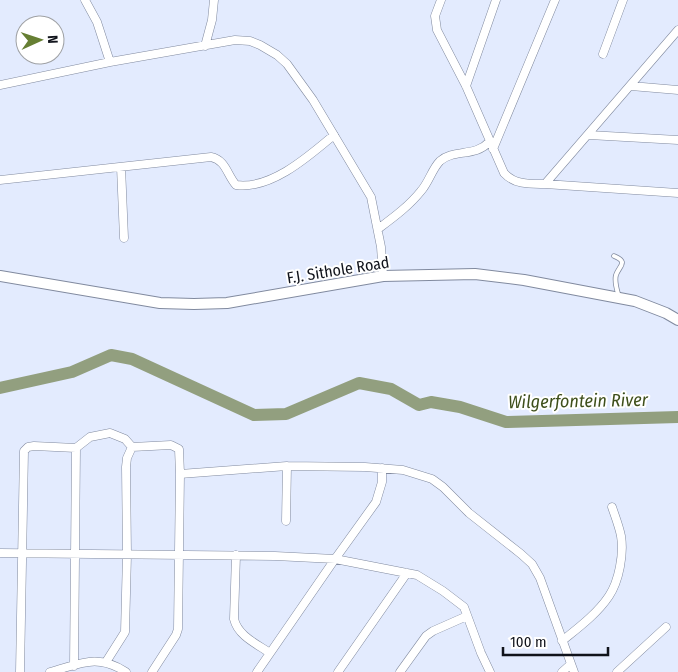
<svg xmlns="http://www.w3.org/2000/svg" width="678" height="672" font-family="'Fira Sans Condensed',sans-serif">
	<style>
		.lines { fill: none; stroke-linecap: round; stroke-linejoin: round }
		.river { stroke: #929f7f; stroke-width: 12 }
		.lane-casing { stroke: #818a9f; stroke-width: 5.5 }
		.street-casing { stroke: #818a9f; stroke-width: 9 }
		.secondary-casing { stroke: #818a9f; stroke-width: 12 }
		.lane { stroke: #fff; stroke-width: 4 }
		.street { stroke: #fff; stroke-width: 8 }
		.secondary { stroke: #fff; stroke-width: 10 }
		.labels { text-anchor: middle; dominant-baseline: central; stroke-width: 4; stroke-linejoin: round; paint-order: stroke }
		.street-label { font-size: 16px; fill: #10131b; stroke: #fff }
		.water-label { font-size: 18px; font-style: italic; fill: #3e4f1b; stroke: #fff }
	</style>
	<rect width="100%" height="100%" fill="#e3ebfe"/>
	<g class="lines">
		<path class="river" d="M 0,388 L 72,372 L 111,355 L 132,359 L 254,415 L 286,414 L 359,383 L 391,389 L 419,405 L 431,402 L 460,407 L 506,422 L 678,417"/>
		<defs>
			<path id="lane" d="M 614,256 C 629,262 619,266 616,275 C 614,282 617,290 619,297"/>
			<path id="street" d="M 85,0 L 97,22 L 110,62
				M 441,0 L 435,16 L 437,30 L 466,86 L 504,173 C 515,185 530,184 545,184
				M 678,30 L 545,184 L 678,193
				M 205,46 L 212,20 L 214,0
				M 603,54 L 623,0
				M 0,85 L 110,62 L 235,40 L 250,41 L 260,45 L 277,55 L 287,64 L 313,100 L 371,197 L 381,247 L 383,276
				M 466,86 L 496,0
				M 631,86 L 678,90
				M 589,135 L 678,140
				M 493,149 L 555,0
				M 121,167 L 124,238
				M 0,180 L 211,157 C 226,160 227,175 236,185 C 271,190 309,156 334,135
				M 378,229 C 394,217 409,206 421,191 C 429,182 432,169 440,161 C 453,149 476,157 489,142
				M 180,474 L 287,466 L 365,467 L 403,470 L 432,479 L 443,487 L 469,513 L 521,554 L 532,564 L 540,578 L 574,672
				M 286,521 L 287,466
				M 0,553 L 275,556 L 335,559 L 417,575 L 443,591 L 464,607 L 481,653 L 490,672
				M 236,555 L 234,619 C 238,636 257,644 270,653
				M 562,641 C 578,628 597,614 609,596 C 619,581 624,554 621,536 C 619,526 615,516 612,507
				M 106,662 L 125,632 L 127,555 L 126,467 L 127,458 L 132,447
				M 74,666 L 76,448
				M 20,672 L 24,451 L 28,447 L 34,446 L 76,448 L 90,437 L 110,433 L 125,439 L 132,447 L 171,445 L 179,449 L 180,474 L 178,629 L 176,635 L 152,672
				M 50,672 C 80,664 97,653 126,672
				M 257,672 L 335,559 L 376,502 L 382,482 L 382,468
				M 338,672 L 407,573
				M 400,672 L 426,636 L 433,631 L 467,616
				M 562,672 L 571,664
				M 617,672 L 666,627"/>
			<path id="secondary" d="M 0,276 L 160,303 L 194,304 L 227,303 L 383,276 L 475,274 L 524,280 L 635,301 L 666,313 L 678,320"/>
		</defs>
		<use href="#lane" class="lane-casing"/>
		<use href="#street" class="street-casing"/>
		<use href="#secondary" class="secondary-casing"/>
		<use href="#lane" class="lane"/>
		<use href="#street" class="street"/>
		<use href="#secondary" class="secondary"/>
	</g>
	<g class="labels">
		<g class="street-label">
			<text transform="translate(338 270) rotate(-9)">F.J. Sithole Road</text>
		</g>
		<g class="water-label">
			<text transform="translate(578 401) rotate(-1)">Wilgerfontein River</text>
		</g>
	</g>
	<g transform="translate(40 40) rotate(87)"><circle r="24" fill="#ffffff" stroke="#9fa1a4"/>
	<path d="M0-4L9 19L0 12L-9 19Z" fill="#667f33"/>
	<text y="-8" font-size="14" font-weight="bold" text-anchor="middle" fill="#10131b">N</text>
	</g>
	<path d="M503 647v8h105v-8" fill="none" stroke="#10131b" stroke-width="2.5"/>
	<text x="510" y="647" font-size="15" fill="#10131b" stroke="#ffffff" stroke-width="4" paint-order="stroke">100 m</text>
</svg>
